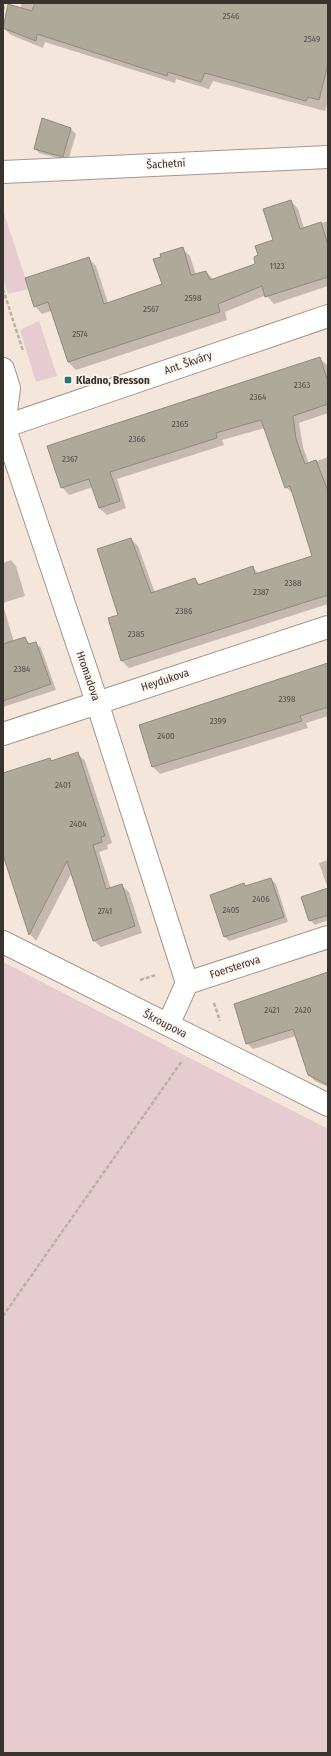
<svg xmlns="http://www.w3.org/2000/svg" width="331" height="1756" font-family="'Fira Sans Condensed',sans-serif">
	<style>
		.green { fill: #e6cbd1 }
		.shadow { fill: #0003 }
		.building { fill: #afa99a; stroke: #918a7d }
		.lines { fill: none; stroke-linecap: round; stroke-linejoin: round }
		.street-casing { stroke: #a4968c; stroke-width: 24 }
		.path { stroke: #bcb0a7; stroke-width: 2.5; stroke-dasharray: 4 2; stroke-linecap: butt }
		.street { stroke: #fff; stroke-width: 22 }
		.poi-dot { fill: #2a7476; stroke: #fdf4ee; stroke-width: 1.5 }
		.labels { text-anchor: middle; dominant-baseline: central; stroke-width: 3.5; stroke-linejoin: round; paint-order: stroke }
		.number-label { font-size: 9px; fill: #56504a }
		.street-label { font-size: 11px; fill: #39332f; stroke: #fdf4ee }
		.poi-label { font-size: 11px; font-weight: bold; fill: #39332f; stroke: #fdf4ee; text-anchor: start }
	</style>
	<rect width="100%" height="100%" fill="#f5e6db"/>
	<path class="green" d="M 3,210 L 29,289 L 8,294 L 3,278 Z
		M 39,321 L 57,376 L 36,382 L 20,330 Z
		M 3,962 L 328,1129 L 328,1753 L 3,1753 Z"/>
	<path class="shadow" d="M 22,3 L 309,3 L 328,8 L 328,101 L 325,111 L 213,81 L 209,89 L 176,79 L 175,83 L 45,42 L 43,48 L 11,35 L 3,28 L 9,6 L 20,9 Z
		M 71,129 L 76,134 L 68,161 L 39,153 L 35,148 Z
		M 291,201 L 298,209 L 304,228 L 328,221 L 328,286 L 274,304 L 266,295 L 225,312 L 227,320 L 76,370 L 68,362 L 51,311 L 42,314 L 35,306 L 88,258 L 96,266 L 108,303 L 163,285 L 182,248 L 190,256 L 196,275 L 206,272 L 214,280 L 256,265 L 259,256 L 274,241 Z
		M 319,358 L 327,365 L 328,370 L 328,413 L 299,423 L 303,447 L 309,464 L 328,457 L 328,604 L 129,668 L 122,661 L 119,616 L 131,539 L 138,546 L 155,593 L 195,580 L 201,585 L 252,567 L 259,574 L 313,556 L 293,494 L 286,487 L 265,428 L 222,440 L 224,445 L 117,479 L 126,508 L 107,515 L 99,508 L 93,487 L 69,495 L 62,487 Z
		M 11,560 L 16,566 L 25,596 L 3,603 L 3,563 Z
		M 3,605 L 14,642 L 25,638 L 30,644 L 36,643 L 41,648 L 56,690 L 3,707 Z
		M 328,664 L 328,716 L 306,723 L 308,728 L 160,774 L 153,767 L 140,726 Z
		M 78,754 L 85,761 L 112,843 L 107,845 L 108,849 L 99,852 L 111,889 L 121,885 L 129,892 L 142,933 L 101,947 L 93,940 L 72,872 L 36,941 L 30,934 L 3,852 L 3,795 Z
		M 328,860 L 328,889 L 319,863 Z
		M 271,879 L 276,884 L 288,922 L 229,941 L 224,936 L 244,884 L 247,887 Z
		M 328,891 L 328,920 L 315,925 L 310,920 Z
		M 328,972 L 328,1087 L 315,1081 L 308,1074 L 296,1036 L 253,1049 L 247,1043 L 325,974 L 325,973 Z"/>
	<path class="building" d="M 35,3 L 328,3 L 328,64 L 319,100 L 308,97 L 306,101 L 205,73 L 201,82 L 168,72 L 167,76 L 37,34 L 36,41 L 3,28 L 8,4 L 32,11 Z
		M 42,118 L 71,128 L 63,157 L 34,149 Z
		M 291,200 L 300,229 L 321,222 L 328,245 L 328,277 L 265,297 L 262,286 L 218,304 L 220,312 L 68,362 L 48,302 L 34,307 L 25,278 L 89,257 L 104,304 L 162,284 L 153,259 L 161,257 L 160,254 L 183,247 L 191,275 L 206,271 L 210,280 L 255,264 L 254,257 L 258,255 L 255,246 L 273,240 L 263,209 Z
		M 320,357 L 328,382 L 328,404 L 293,416 L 296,439 L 305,464 L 316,460 L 328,491 L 328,595 L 121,661 L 108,618 L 118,615 L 97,549 L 131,538 L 151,593 L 195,578 L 198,585 L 253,566 L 255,574 L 312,556 L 290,486 L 285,488 L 261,420 L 216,433 L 217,438 L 110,472 L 120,501 L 99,508 L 89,479 L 61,488 L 47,446 Z
		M 25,637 L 28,644 L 36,642 L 51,684 L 3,701 L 3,644 Z
		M 328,663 L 328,707 L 300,716 L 302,721 L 152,767 L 139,725 Z
		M 78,752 L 105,836 L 101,837 L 102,842 L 93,845 L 106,889 L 122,884 L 135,926 L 93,941 L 67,861 L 29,935 L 3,855 L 3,773 L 50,758 L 51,761 Z
		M 271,878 L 284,917 L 224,937 L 210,895 L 244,883 L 245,886 Z
		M 328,888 L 328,915 L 309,921 L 301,897 Z
		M 328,972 L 328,1085 L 308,1075 L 293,1029 L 246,1044 L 234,1004 Z"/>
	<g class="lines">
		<defs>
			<path id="street" d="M 3,172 L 328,157
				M 3,369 L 9,388 L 4,426 L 97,702 L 187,983
				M 3,427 L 328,316
				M 3,734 L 328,627
				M 3,942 L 328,1105
				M 168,1025 L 187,983 L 328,937"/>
		</defs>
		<use href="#street" class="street-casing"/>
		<path class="path" d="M 3,10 L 5,3
			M 3,289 L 23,351
			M 140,980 L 156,975
			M 214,1003 L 220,1021
			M 3,1316 L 182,1061"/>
		<use href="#street" class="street"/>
	</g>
	<rect class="poi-dot" x="64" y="376" width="8" height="8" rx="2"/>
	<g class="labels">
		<g class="number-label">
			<text x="231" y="16">2546</text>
			<text x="312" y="39">2549</text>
			<text x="277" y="266">1123</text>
			<text x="193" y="298">2598</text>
			<text x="151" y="309">2567</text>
			<text x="80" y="334">2574</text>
			<text x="302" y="385">2363</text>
			<text x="258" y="397">2364</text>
			<text x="180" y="424">2365</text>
			<text x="137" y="439">2366</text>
			<text x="70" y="459">2367</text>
			<text x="293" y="583">2388</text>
			<text x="261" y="592">2387</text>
			<text x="184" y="611">2386</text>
			<text x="136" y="634">2385</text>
			<text x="22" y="669">2384</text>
			<text x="287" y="699">2398</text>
			<text x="218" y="721">2399</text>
			<text x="166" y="736">2400</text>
			<text x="63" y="785">2401</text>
			<text x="78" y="824">2404</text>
			<text x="261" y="899">2406</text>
			<text x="231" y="910">2405</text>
			<text x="105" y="911">2741</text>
			<text x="272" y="1010">2421</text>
			<text x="303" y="1010">2420</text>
		</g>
		<g class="street-label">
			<text transform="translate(166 164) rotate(-3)">Šachetní</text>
			<text transform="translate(188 363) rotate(-19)">Ant. Škváry</text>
			<text transform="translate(88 676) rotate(71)">Hromadova</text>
			<text transform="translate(165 680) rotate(-18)">Heydukova</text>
			<text transform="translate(235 967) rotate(-18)">Foersterova</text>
			<text transform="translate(165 1024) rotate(27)">Škroupova</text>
		</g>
		<g class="poi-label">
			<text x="76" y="380">Kladno, Bresson</text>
		</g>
	</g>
	<rect width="331" height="1756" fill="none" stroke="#39332f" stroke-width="8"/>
</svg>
